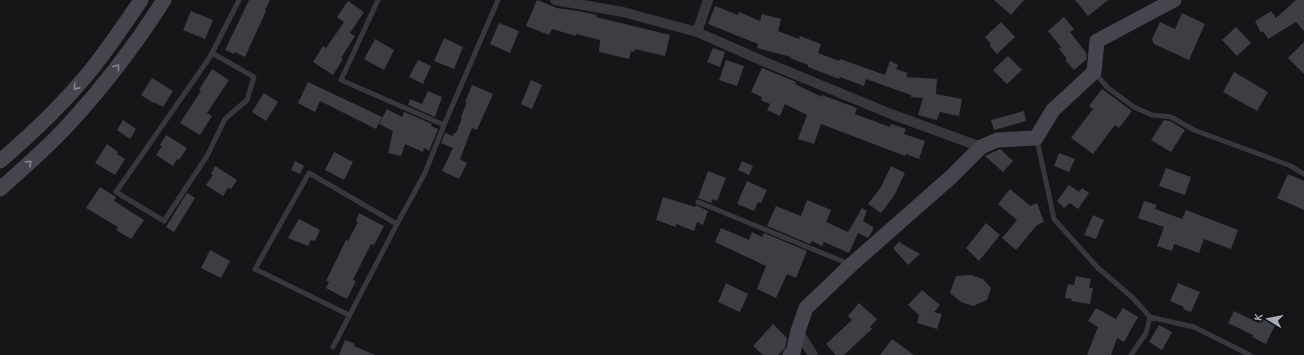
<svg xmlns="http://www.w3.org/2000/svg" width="1304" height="355" font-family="Ubuntu,sans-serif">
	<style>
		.building { fill: #3d3e43 }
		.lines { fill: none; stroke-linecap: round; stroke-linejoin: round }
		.lane { stroke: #37373d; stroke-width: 5 }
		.street { stroke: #37373d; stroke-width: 10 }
		.secondary { stroke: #44454d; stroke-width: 15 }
		.oneway { stroke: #848793 }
	</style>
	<rect width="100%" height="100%" fill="#161618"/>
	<path class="building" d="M 249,0 L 270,0 L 265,10 L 266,11 L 245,57 L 235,52 L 234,54 L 225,50 Z
		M 537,0 L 557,8 L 578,11 L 597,15 L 596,17 L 670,35 L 665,56 L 635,49 L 634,52 L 631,51 L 629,59 L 599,52 L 600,40 L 576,34 L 576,36 L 552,29 L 549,35 L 526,26 Z
		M 994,0 L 1024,0 L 1011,15 Z
		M 1075,0 L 1108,0 L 1088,16 Z
		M 1296,0 L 1304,0 L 1304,31 L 1296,22 L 1268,39 L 1263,31 L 1261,33 L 1255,21 L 1271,11 L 1276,18 Z
		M 348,1 L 364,12 L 350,33 L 355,36 L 341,58 L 343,59 L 333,75 L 313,62 L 323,46 L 326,48 L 344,22 L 337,17 Z
		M 715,6 L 738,15 L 739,12 L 760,21 L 762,14 L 781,19 L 778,31 L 799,39 L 800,36 L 821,44 L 818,53 L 839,61 L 840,59 L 885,75 L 890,61 L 898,65 L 896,69 L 908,73 L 906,77 L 937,79 L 936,94 L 962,99 L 959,116 L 940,112 L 937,120 L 918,115 L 923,98 L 911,97 L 911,95 L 866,79 L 864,86 L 840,77 L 839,79 L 808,67 L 808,65 L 790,58 L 791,57 L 757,48 L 758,44 L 708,24 Z
		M 191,11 L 213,20 L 205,39 L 183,30 Z
		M 1182,13 L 1205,24 L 1189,60 L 1154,44 L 1152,39 L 1160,22 L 1175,29 Z
		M 1064,17 L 1074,29 L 1070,32 L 1087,54 L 1086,60 L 1074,70 L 1065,60 L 1067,59 L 1059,49 L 1061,47 L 1048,31 Z
		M 1001,22 L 1015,37 L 997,54 L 989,45 L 991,44 L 985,37 Z
		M 499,23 L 519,31 L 510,53 L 490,44 Z
		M 1236,27 L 1251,43 L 1237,56 L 1222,40 Z
		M 444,38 L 463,47 L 454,69 L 434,61 Z
		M 375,39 L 394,50 L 384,70 L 364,59 Z
		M 1304,42 L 1304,74 L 1288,58 Z
		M 713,48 L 725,52 L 720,67 L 707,62 Z
		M 1008,56 L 1022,70 L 1007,84 L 993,70 Z
		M 418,60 L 431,66 L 423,84 L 409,77 Z
		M 726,60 L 744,66 L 737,86 L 719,80 Z
		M 762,68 L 796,82 L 795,84 L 822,97 L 822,95 L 857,108 L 855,114 L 890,127 L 891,124 L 906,129 L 904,134 L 925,141 L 919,159 L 906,154 L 905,156 L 821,124 L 814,144 L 798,139 L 807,115 L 785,104 L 780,116 L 767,110 L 770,104 L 761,100 L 762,97 L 751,92 Z
		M 212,69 L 229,80 L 207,113 L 212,116 L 200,135 L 180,123 L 201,91 L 199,90 Z
		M 1234,72 L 1268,92 L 1257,111 L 1223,92 Z
		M 152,78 L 173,91 L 163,107 L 154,102 L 153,103 L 141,95 Z
		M 531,80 L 542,85 L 532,109 L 521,104 Z
		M 308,82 L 382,117 L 376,129 L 320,101 L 315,112 L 298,103 Z
		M 472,85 L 493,94 L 477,130 L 472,128 L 460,159 L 467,163 L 459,179 L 442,171 L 453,148 L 441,143 L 445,133 L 453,136 L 454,133 L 456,133 L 462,118 L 461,117 L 467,102 L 465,102 Z
		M 1102,89 L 1132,111 L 1119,128 L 1115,125 L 1093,154 L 1071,138 L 1093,109 L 1089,106 Z
		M 428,91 L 442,97 L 435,117 L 408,105 L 410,99 L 422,104 Z
		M 264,93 L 278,102 L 266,121 L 252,112 Z
		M 387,109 L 402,117 L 404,112 L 432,124 L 431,126 L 438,129 L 429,151 L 424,148 L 423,152 L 405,144 L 401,156 L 388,153 L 393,131 L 379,124 Z
		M 1024,111 L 1026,121 L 994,130 L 991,120 Z
		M 123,120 L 136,129 L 130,139 L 117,130 Z
		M 1164,120 L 1170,121 L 1185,130 L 1171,152 L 1151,140 Z
		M 166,135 L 187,148 L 179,160 L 177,159 L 173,166 L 156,155 L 162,146 L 160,145 Z
		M 107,144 L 118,152 L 117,154 L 125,159 L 115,175 L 95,163 Z
		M 1000,149 L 1013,161 L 1003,172 L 985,156 Z
		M 334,152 L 353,162 L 344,180 L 325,170 Z
		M 1059,153 L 1075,159 L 1069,172 L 1054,166 Z
		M 295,161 L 304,166 L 300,174 L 291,170 Z
		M 742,161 L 753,166 L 749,175 L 738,170 Z
		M 215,166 L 237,180 L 231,189 L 228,188 L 223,196 L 206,185 L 213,175 L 211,174 Z
		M 891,166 L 905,173 L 894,196 L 881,213 L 868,204 L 881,187 Z
		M 1166,168 L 1191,177 L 1185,195 L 1159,186 Z
		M 708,171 L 726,178 L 717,201 L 713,199 L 711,203 L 698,198 Z
		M 1288,174 L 1304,181 L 1304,210 L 1277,198 Z
		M 747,181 L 767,190 L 761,203 L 758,202 L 754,211 L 737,204 Z
		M 1069,185 L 1079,192 L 1082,188 L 1089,193 L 1078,209 L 1070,203 L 1064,208 L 1057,201 Z
		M 100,187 L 116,197 L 114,201 L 144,220 L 131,239 L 116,230 L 118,227 L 86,208 Z
		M 1010,189 L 1030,206 L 1037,203 L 1044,222 L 1037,225 L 1016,250 L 1002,238 L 1017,220 L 998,204 Z
		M 187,193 L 195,198 L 174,232 L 166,227 Z
		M 663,197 L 695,207 L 696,205 L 708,211 L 703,225 L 697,222 L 694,231 L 676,224 L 676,227 L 656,220 Z
		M 807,200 L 831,210 L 826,222 L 848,232 L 862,208 L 867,211 L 863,221 L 873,227 L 873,230 L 868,238 L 858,233 L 849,253 L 824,242 L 822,246 L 812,241 L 810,244 L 767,226 L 776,206 L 801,216 Z
		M 1144,201 L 1157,205 L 1155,209 L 1182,219 L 1186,210 L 1238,230 L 1231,249 L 1204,239 L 1199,253 L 1174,244 L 1172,251 L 1157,246 L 1164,227 L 1138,218 Z
		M 359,213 L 384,226 L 374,245 L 371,244 L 353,280 L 356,281 L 347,299 L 326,288 L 329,282 L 326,281 L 346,240 L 348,241 L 358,222 L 356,221 Z
		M 1093,215 L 1104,220 L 1096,239 L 1084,235 Z
		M 299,219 L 320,230 L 315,241 L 311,240 L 308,246 L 288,238 Z
		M 986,223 L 1000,235 L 979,261 L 966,248 Z
		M 721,228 L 749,240 L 752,232 L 762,237 L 764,233 L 807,251 L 796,278 L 787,274 L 776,298 L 757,289 L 766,266 L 715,242 Z
		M 899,242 L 920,254 L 908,265 L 893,248 Z
		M 210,250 L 230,261 L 221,278 L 201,268 Z
		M 971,275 L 983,279 L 991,288 L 987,300 L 973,306 L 961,302 L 950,293 L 956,276 Z
		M 1076,276 L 1091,279 L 1089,288 L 1093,288 L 1090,304 L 1071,301 L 1072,299 L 1065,298 L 1068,284 L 1074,285 Z
		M 726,283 L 748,294 L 740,312 L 718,302 Z
		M 1178,283 L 1200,292 L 1191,312 L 1183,309 L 1184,307 L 1170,301 Z
		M 922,290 L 940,305 L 934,312 L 942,314 L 937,329 L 917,323 L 919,315 L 908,305 Z
		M 859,303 L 877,319 L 870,327 L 872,329 L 844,355 L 836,355 L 826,344 L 852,320 L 848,316 Z
		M 1096,308 L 1116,319 L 1123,308 L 1138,317 L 1124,342 L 1117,338 L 1111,355 L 1087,355 L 1098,327 L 1088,321 Z
		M 1234,311 L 1259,323 L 1262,316 L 1276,323 L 1266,344 L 1252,337 L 1253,335 L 1228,323 Z
		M 773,324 L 787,338 L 785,348 L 778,355 L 763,355 L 753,346 Z
		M 1159,325 L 1172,332 L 1162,350 L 1149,342 Z
		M 892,339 L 914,355 L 880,355 Z
		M 345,340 L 355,344 L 354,346 L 375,355 L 339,355 Z"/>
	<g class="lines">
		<path class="lane" d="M 378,0 L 341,80 L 444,125
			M 212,53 L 254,77 L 247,100 L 225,119 L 207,156 L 164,221 L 116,192 L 210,57 L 239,0
			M 1095,73 L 1108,88 L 1134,107 L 1152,115 L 1171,117 L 1194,130 L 1291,166 L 1304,174
			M 1037,140 L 1054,219 L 1097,267 L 1133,298 L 1150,317 L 1146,333 L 1131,355
			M 698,202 L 849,264
			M 349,315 L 255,269 L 309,173 L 397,224
			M 1150,317 L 1194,327 L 1250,355
			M 333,347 L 397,224 L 425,173 L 444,125 L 498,0"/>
		<path class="street" d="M 555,0 L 623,12 L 697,32 L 765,62 L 891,114 L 981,147
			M 697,32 L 708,0
			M 798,331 L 813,355"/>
		<path class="secondary" d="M 0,161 C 33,133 64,103 91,70 C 109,47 125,24 141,0
			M 0,189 C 24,168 48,147 69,124 C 105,85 136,44 164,0
			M 790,355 L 793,353 L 798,331 L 806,308 L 851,265 L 951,177 L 981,147 L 997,140 L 1036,138 L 1053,110 L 1094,72 L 1097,41 L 1174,0"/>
	</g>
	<defs><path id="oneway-chevron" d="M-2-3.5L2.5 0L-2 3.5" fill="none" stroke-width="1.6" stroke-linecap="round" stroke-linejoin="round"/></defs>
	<g class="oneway">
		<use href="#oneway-chevron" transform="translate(117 67) rotate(-53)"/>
		<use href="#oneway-chevron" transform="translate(76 87) rotate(132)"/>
		<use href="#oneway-chevron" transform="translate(29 163) rotate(-42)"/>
	</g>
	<g transform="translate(1268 319) rotate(280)" stroke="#111113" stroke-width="3" paint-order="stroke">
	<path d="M0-3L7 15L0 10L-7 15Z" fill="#a7aab9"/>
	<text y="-6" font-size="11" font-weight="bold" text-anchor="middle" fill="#a7aab9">K</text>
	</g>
</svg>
